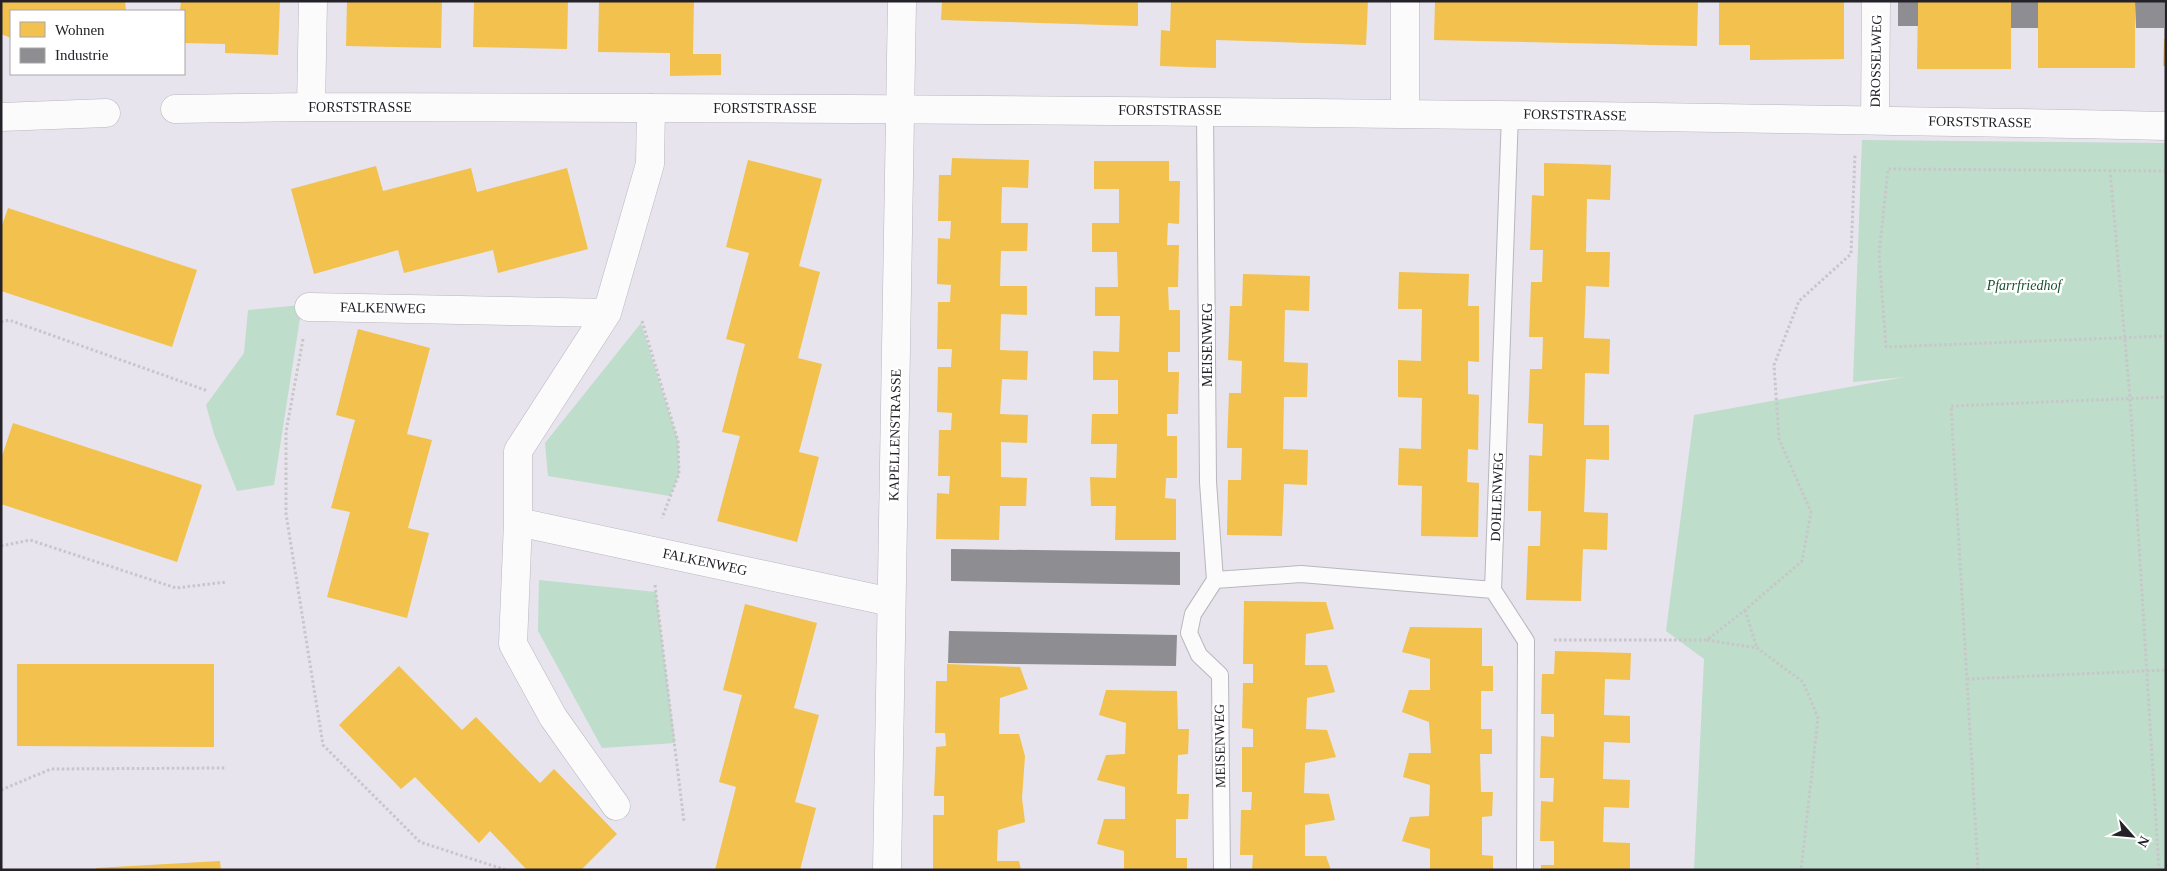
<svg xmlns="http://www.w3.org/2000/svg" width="2167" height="871" font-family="'Times New Roman',serif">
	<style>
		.green { fill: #beddca }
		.homes { fill: #f2c14e }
		.industry { fill: #8d8d92 }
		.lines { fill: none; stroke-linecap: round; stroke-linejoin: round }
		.lane-casing { stroke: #b9b6bd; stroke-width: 18 }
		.street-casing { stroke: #b9b6bd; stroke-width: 29 }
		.path { stroke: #c8c6ca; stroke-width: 3; stroke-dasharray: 2.5 2.5; stroke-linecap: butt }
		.lane { stroke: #fbfbfc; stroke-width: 16 }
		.street { stroke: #fbfbfc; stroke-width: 28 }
		.labels { text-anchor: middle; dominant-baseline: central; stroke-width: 5; stroke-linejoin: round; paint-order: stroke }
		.street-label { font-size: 14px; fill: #242228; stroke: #fff }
		.park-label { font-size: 14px; font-style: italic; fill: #14502c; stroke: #fff }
	</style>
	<rect width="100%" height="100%" fill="#e7e4ed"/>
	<path class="green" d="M 1862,140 L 2166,143 L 2166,870 L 1694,870 L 1704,659 L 1666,631 L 1694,415 L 1905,377 L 1853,382 Z
		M 302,305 L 274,485 L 237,491 L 214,434 L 206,405 L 244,353 L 248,310 Z
		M 641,323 L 678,441 L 679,474 L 670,496 L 548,476 L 545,443 Z
		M 539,580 L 656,592 L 675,743 L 602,748 L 538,631 Z"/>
	<path class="homes" d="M 1,1 L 125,1 L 126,11 L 11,11 L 11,38 L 1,34 Z
		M 181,1 L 280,1 L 278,55 L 225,53 L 225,44 L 184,43 L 184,11 L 180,11 Z
		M 347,1 L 442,1 L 441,48 L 346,46 Z
		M 474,1 L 568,1 L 567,49 L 473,47 Z
		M 599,1 L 694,1 L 693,54 L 721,54 L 721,75 L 670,76 L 670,53 L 598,52 Z
		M 942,1 L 1138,1 L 1138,26 L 941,20 Z
		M 1171,1 L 1368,1 L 1366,45 L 1216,40 L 1216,68 L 1160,66 L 1161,30 L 1170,31 Z
		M 1435,1 L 1698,1 L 1697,46 L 1434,40 Z
		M 1719,1 L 1844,1 L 1844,59 L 1750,60 L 1750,45 L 1719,45 Z
		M 1918,1 L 2011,1 L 2011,69 L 1917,69 Z
		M 2038,1 L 2135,1 L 2135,68 L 2038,68 Z
		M 2164,39 L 2166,39 L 2166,66 L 2163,66 Z
		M 952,158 L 1029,160 L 1028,188 L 1002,187 L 1001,223 L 1028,223 L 1027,251 L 1001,251 L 1000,286 L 1027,286 L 1027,315 L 1001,314 L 1000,350 L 1028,351 L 1027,380 L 1002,379 L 1000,414 L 1028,415 L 1027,443 L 1001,442 L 1001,477 L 1027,478 L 1026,506 L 1000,506 L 999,540 L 936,539 L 937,493 L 949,494 L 950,476 L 938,476 L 939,430 L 951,430 L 952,413 L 937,412 L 938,367 L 951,367 L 952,349 L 937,349 L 938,302 L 950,302 L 951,285 L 937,284 L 938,238 L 950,239 L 951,221 L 938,221 L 939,175 L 951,175 Z
		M 748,160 L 822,179 L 799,266 L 820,272 L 798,358 L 822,364 L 799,452 L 819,457 L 797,542 L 717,521 L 740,436 L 722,432 L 745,344 L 726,339 L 749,253 L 726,247 Z
		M 1094,161 L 1169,161 L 1169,181 L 1180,181 L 1179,224 L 1168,223 L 1167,245 L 1179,245 L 1178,287 L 1168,287 L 1169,310 L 1180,310 L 1180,352 L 1168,352 L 1168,372 L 1179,372 L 1178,414 L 1167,414 L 1167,436 L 1177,436 L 1177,478 L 1166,478 L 1165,498 L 1176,499 L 1176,540 L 1115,540 L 1116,506 L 1091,506 L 1090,477 L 1116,478 L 1117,444 L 1091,444 L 1092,414 L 1118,414 L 1118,380 L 1093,380 L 1093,351 L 1119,352 L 1120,316 L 1095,316 L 1095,287 L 1118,287 L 1117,252 L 1092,252 L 1092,223 L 1119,223 L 1119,189 L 1094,189 Z
		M 1544,163 L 1611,165 L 1610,200 L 1587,199 L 1586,252 L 1610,252 L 1609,287 L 1586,286 L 1584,338 L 1610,339 L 1609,374 L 1585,373 L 1584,425 L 1609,425 L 1609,460 L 1586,459 L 1584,512 L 1608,513 L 1607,550 L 1583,549 L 1581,601 L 1526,600 L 1528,546 L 1540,546 L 1541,511 L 1528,511 L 1529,455 L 1542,456 L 1543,424 L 1528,423 L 1530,369 L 1542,369 L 1543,337 L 1529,337 L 1531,282 L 1542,282 L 1543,250 L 1530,250 L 1532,195 L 1544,196 Z
		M 376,166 L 383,191 L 471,168 L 477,192 L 567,168 L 588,249 L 498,273 L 493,250 L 404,273 L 398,250 L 314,274 L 291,189 Z
		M 8,208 L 197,270 L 172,347 L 1,291 L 1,228 Z
		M 1399,272 L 1469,274 L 1468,306 L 1479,306 L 1479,362 L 1468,361 L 1468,394 L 1479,395 L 1478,450 L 1468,449 L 1467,482 L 1479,483 L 1478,537 L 1421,536 L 1422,486 L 1398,485 L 1399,448 L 1421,449 L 1422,398 L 1398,397 L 1398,360 L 1421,361 L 1422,309 L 1398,309 Z
		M 1243,274 L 1310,276 L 1309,311 L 1285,310 L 1284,362 L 1308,363 L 1307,397 L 1284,397 L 1283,449 L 1308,450 L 1307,485 L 1284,484 L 1282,536 L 1227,535 L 1228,480 L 1241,480 L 1242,448 L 1227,448 L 1229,393 L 1241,393 L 1242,361 L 1228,360 L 1230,306 L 1242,306 Z
		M 358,329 L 430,348 L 407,434 L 432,440 L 408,528 L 429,533 L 407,618 L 327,597 L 350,512 L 331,508 L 355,420 L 336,415 Z
		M 13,423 L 202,485 L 177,562 L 1,504 L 1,459 Z
		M 1244,601 L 1326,602 L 1334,629 L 1306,634 L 1305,665 L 1327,665 L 1335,692 L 1307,698 L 1306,729 L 1327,730 L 1336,757 L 1305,763 L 1304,793 L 1329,794 L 1335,820 L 1305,825 L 1305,856 L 1326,856 L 1331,870 L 1252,870 L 1253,855 L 1240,855 L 1241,810 L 1251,810 L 1252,792 L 1242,792 L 1242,747 L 1253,747 L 1253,729 L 1242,728 L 1243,683 L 1253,683 L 1253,664 L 1243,664 Z
		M 745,604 L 817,623 L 794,708 L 819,715 L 795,802 L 816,808 L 800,870 L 715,870 L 736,787 L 719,782 L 742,695 L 723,690 Z
		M 1410,627 L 1482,628 L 1482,666 L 1493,666 L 1493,691 L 1481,691 L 1481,729 L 1492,729 L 1492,754 L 1480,754 L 1481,792 L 1493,792 L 1492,816 L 1482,817 L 1482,855 L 1493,856 L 1493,870 L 1430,870 L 1430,849 L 1402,841 L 1410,817 L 1429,816 L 1430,785 L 1403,777 L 1409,753 L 1431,753 L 1429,722 L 1402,712 L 1409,690 L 1430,690 L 1430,659 L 1402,652 Z
		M 1555,651 L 1631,653 L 1630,680 L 1605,679 L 1604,715 L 1630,716 L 1630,743 L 1604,742 L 1603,779 L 1630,780 L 1629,808 L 1604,807 L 1603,842 L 1630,843 L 1630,870 L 1541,870 L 1541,865 L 1554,865 L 1554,841 L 1540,841 L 1541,801 L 1553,802 L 1554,778 L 1540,778 L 1541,736 L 1554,737 L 1554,714 L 1541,714 L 1542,674 L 1554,674 Z
		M 17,664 L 214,664 L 214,747 L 17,746 Z
		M 947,664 L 1020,667 L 1028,689 L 1000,698 L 999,734 L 1019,734 L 1025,756 L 1022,798 L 1025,822 L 998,830 L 997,861 L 1019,861 L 1021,870 L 933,870 L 933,815 L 944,815 L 944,796 L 934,796 L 936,747 L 946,746 L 945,733 L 935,733 L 936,681 L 947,681 Z
		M 399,666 L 462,730 L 476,717 L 540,783 L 554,769 L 617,834 L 581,870 L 527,870 L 490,831 L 479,843 L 415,777 L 401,789 L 339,725 Z
		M 1106,690 L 1177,691 L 1178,729 L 1189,729 L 1188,754 L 1178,755 L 1177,794 L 1189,794 L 1188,819 L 1176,819 L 1176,858 L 1187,858 L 1187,870 L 1124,870 L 1124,851 L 1097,844 L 1104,819 L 1125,819 L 1125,787 L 1097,780 L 1106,755 L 1125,754 L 1126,723 L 1099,715 Z
		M 220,861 L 221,870 L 96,870 L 96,868 Z"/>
	<path class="industry" d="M 1898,1 L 1918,1 L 1918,26 L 1898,26 Z
		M 2011,1 L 2038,1 L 2038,28 L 2011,28 Z
		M 2135,1 L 2164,1 L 2164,28 L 2136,28 Z
		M 951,549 L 1180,552 L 1180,585 L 951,581 Z
		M 949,631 L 1177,635 L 1176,666 L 948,663 Z"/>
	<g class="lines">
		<defs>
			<path id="lane" d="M 1205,110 L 1208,482 L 1215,580 L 1193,614 L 1189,633 L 1199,655 L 1220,675 L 1222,870
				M 1510,114 L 1493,590 L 1526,641 L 1525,870
				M 1215,580 L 1301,574 L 1493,590"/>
			<path id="street" d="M 311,107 L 313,1
				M 175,109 L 311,107 C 929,108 1548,113 2166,126
				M 1405,113 L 1405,1
				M 1,117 L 106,113
				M 1875,120 L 1876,1
				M 309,307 L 607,313
				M 518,522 L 891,602
				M 616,806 L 553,717 L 513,644 L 518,522 L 518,451 L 607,313 L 650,164 L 651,108
				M 887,870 L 902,1"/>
		</defs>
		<use href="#lane" class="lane-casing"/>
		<use href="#street" class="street-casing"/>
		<path class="path" d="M 2110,170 L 2130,398 L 2159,870
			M 2166,171 L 1888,169 L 1879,254 L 1886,347 L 2166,336
			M 642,321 L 678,441 L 679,474 L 662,518
			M 1,322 L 9,320 L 208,391
			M 303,339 L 286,432 L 286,514 L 323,745 L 420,842 L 506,870
			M 1,546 L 30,540 L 176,588 L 226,582
			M 655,585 L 684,822
			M 1745,610 L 1757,648
			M 1554,640 L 1707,640 L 1745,610 L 1802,561 L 1811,512 L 1779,439 L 1774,365 L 1799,301 L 1851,254 L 1855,154
			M 1707,640 L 1757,648 L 1803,682 L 1818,718 L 1801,870
			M 1967,679 L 2166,670
			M 1,790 L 51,769 L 225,768
			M 1978,870 L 1951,406 L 2166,397"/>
		<use href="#lane" class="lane"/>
		<use href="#street" class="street"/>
	</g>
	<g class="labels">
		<g class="street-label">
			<text transform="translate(1876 61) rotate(-89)">DROSSELWEG</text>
			<text x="360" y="107">FORSTSTRASSE</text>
			<text x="765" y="108">FORSTSTRASSE</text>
			<text x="1170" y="110">FORSTSTRASSE</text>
			<text transform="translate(1575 115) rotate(1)">FORSTSTRASSE</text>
			<text transform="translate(1980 122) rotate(1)">FORSTSTRASSE</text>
			<text transform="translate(383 308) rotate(1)">FALKENWEG</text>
			<text transform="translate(1207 345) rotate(-90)">MEISENWEG</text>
			<text transform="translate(895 435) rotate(-89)">KAPELLENSTRASSE</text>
			<text transform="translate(1497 497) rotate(-88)">DOHLENWEG</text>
			<text transform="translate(705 562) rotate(12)">FALKENWEG</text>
			<text transform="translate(1220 746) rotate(-91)">MEISENWEG</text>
		</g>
		<g class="park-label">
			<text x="2024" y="285">Pfarrfriedhof</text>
		</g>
	</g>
	<rect width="2167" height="871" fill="none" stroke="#242228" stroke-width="5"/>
	<rect x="10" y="10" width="175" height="65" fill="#ffffff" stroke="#a7a7a9"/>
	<rect x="20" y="22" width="25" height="15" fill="#f2c14e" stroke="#a7a7a9"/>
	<text x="55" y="35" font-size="15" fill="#242228">Wohnen</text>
	<rect x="20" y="48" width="25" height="15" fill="#8d8d92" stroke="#a7a7a9"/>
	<text x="55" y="60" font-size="15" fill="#242228">Industrie</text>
	<g transform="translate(2132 836) rotate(117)" stroke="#ffffff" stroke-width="4" paint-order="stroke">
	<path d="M0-4L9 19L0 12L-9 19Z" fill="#242228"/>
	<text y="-8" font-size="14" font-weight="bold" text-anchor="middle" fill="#242228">N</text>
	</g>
</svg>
